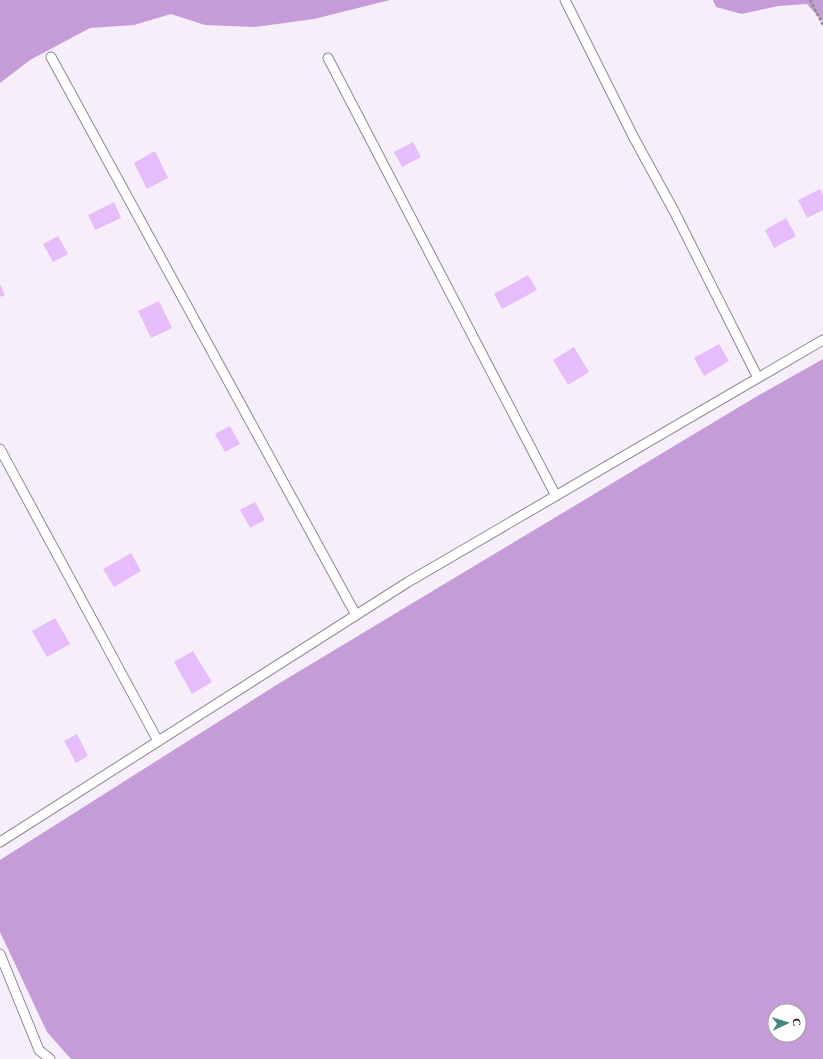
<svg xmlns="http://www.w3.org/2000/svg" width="823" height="1059" font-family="Georgia,serif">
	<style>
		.forest { fill: #c59bd8; fill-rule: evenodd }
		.building { fill: #e7bcfa }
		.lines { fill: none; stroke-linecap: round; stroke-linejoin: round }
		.service-casing { stroke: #8f8792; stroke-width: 11 }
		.path { stroke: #8e8891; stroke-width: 2.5; stroke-dasharray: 3 2; stroke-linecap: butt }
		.service { stroke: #fff; stroke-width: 9 }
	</style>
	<rect width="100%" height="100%" fill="#f6eefb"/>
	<path class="forest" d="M 0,0 L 390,0 L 314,19 L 255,27 L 205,25 L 171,14 L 134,25 L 90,28 L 30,60 L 0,83 Z
		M 713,0 L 823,0 L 823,22 L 807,4 L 778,6 L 742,14 L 716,7 Z
		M 823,359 L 823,1059 L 71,1059 L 47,1032 L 0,932 L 0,860 L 278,684 L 754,398 ZM 775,1011 L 799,1011 L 799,1035 L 775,1035 Z"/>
	<path class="building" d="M 413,142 L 421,157 L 402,167 L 394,152 Z
		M 155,151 L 168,178 L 147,189 L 134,163 Z
		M 820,189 L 823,195 L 823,210 L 807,218 L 798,200 Z
		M 114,202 L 121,218 L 95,230 L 88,215 Z
		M 786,218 L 796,236 L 774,248 L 765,230 Z
		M 58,236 L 68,254 L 53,262 L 43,244 Z
		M 528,275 L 537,290 L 502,309 L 494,294 Z
		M 0,284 L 5,295 L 0,297 Z
		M 159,301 L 172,328 L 151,338 L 138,311 Z
		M 719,344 L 729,361 L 704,376 L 694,358 Z
		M 574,347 L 589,372 L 568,385 L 553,360 Z
		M 230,426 L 240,444 L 225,452 L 215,434 Z
		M 255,502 L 265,520 L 250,528 L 240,510 Z
		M 131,553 L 141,571 L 114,587 L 103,569 Z
		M 55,618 L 70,644 L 47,657 L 32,631 Z
		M 193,651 L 212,682 L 192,694 L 174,662 Z
		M 77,734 L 88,756 L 76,763 L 64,741 Z"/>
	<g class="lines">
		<defs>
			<path id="service" d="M 565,0 L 634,138 L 674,211 L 758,378
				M 51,57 L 356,615
				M 328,58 L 556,496
				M 0,449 L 158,741
				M 0,842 L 408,582 L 823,340
				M 0,954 L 39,1050 L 50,1059"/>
		</defs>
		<use href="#service" class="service-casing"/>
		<path class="path" d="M 810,0 L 823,25"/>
		<use href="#service" class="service"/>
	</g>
	<g transform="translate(787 1023) rotate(86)"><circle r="19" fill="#ffffff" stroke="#a1a0a2"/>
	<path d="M0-3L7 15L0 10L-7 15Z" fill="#45897e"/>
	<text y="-6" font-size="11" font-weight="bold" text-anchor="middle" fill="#151216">С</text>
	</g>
</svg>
